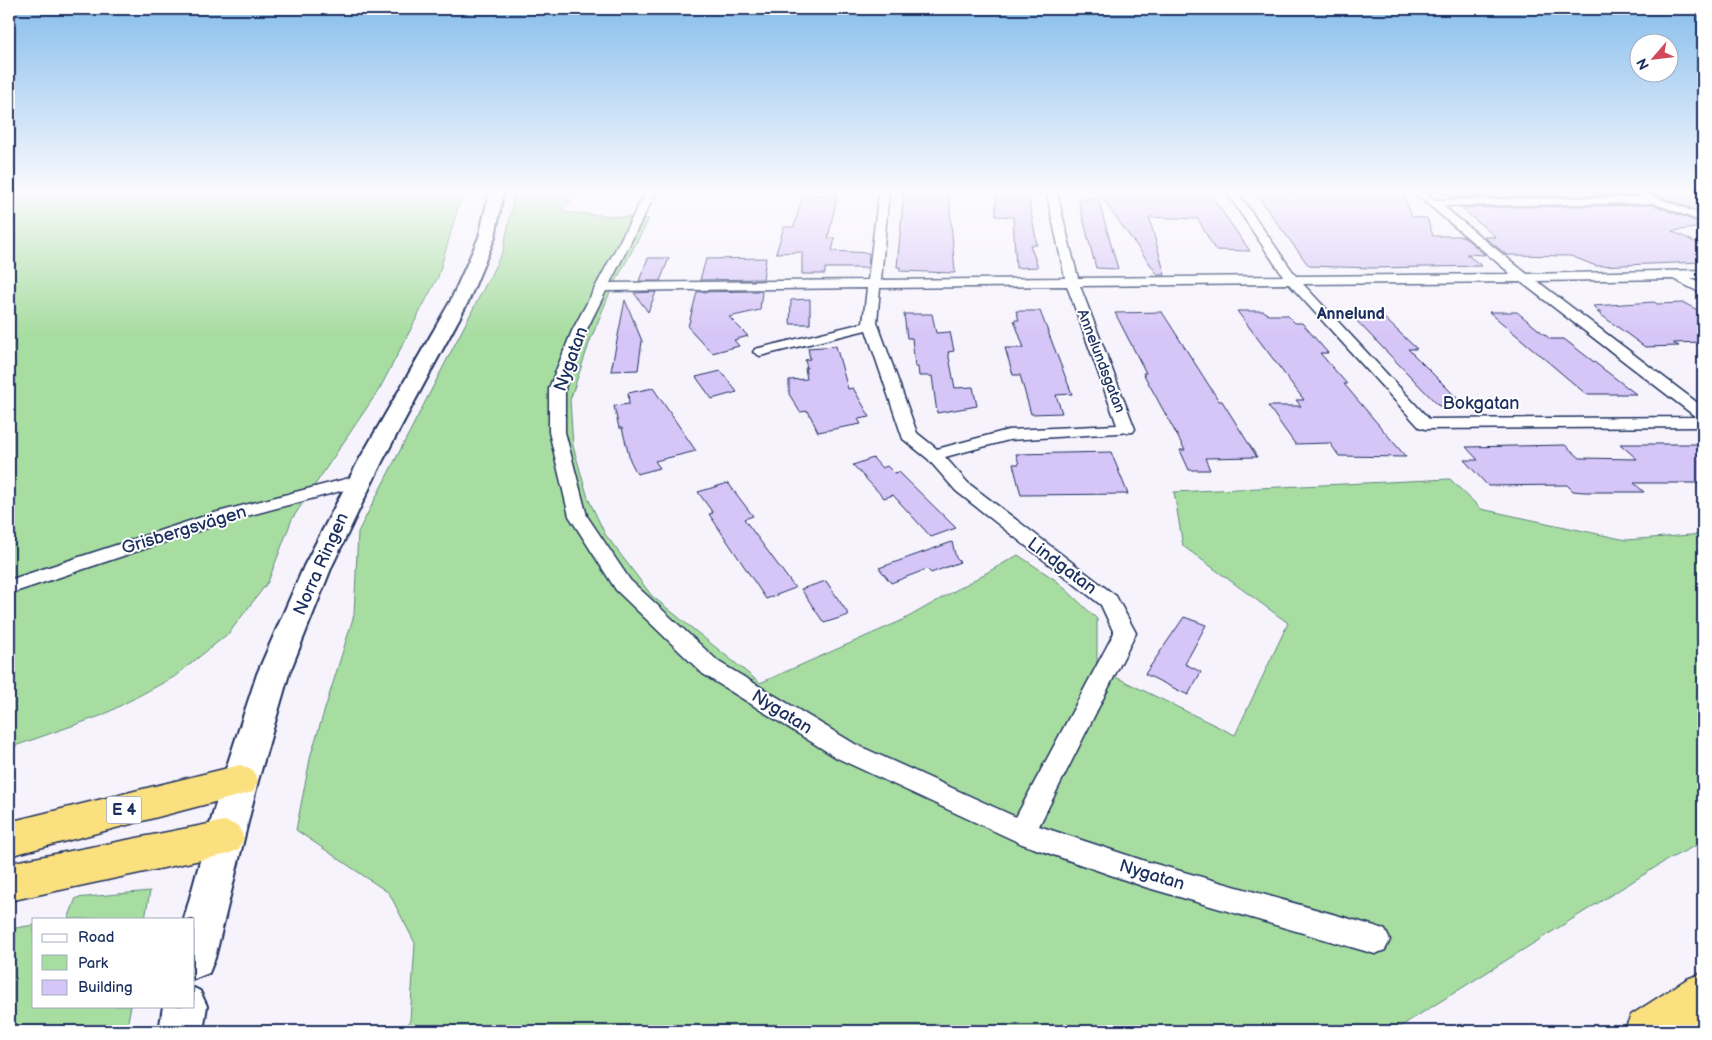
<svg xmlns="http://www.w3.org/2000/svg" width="1712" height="1040" font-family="'Balsamiq Sans',sans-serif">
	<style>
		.green { fill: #a7dda0; stroke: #61867f }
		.building { fill: #d6c5f7; stroke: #1b2f5e }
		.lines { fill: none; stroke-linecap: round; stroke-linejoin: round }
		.minor-casing { stroke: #1b2f5e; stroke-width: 3 }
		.secondary-casing { stroke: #1b2f5e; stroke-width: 4 }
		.motorway-casing { stroke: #1b2f5e; stroke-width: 3 }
		.minor { fill: #fff; fill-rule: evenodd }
		.secondary { fill: #fff; fill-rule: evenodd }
		.motorway { fill: #fbe080; fill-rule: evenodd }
		.labels { text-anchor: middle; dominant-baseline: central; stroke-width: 4; stroke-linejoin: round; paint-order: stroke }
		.far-street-label { font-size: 15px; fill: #1b2f5e; stroke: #fff }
		.far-neighbourhood-label { font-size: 16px; font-weight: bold; fill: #1b2f5e; stroke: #fff }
		.shield { fill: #fff; stroke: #5f6d8e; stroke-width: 1 }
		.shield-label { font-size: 16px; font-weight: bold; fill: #1b2f5e }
		.street-label { font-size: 18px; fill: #1b2f5e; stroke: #fff }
	</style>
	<rect width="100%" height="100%" fill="#f7f3fd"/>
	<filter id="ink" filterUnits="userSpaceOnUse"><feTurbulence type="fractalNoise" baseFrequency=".02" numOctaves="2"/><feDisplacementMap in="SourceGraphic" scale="10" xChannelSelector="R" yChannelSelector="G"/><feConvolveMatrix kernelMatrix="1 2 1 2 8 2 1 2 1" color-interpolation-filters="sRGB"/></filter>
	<g filter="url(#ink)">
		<path class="green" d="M 9,190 L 463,190 L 438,277 L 380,388 L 292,519 L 268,582 L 229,633 L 174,677 L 103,715 L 9,748 Z
			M 513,190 L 581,190 L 561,212 L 649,219 L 611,290 L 590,341 L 570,400 L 573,446 L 588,498 L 605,534 L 652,596 L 760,683 L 903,620 L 1018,555 L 1057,581 L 1097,619 L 1097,668 L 1235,735 L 1288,623 L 1183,546 L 1174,492 L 1450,479 L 1481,509 L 1626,540 L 1703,534 L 1703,842 L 1667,860 L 1393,1031 L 405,1031 L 410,1020 L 415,943 L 389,893 L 296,830 L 311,754 L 354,615 L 358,532 L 503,251 L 513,202 Z
			M 150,891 L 145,919 L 68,919 L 76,898 Z
			M 34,925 L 34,1006 L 131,1006 L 126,1031 L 9,1031 L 9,929 Z"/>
		<path class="building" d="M 996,190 L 1027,190 L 1037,245 L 1030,245 L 1038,267 L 1016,268 L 1013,217 L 996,216 Z
			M 1186,190 L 1207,190 L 1250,251 L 1215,250 L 1198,219 L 1149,217 L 1165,275 L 1158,275 L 1099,194 L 1190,197 Z
			M 1311,190 L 1402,190 L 1412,217 L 1427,218 L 1433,236 L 1463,236 L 1485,255 L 1466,254 L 1482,266 L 1371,268 L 1309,266 L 1255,193 L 1311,194 Z
			M 1439,190 L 1641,190 L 1637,192 L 1636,195 L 1449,198 Z
			M 1643,190 L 1668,190 L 1668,196 L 1688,194 L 1703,200 L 1703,213 Z
			M 904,193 L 949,194 L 955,273 L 900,271 L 900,267 L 897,267 Z
			M 803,195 L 837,196 L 828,238 L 835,238 L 832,251 L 869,253 L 868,268 L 825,268 L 825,274 L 802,274 L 802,252 L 776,253 L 784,227 L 794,227 Z
			M 1078,199 L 1098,199 L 1118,269 L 1096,268 Z
			M 1653,205 L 1703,224 L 1703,227 L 1672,231 L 1703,246 L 1703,262 L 1596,266 L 1571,256 L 1507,255 L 1484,237 L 1496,237 L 1461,208 Z
			M 648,258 L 669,258 L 660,281 L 639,281 Z
			M 766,258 L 763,279 L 700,280 L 706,259 Z
			M 762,291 L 760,310 L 729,317 L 748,336 L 734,340 L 739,346 L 712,353 L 688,327 L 697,292 Z
			M 656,292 L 648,312 L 634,293 Z
			M 810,299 L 810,324 L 790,324 L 791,300 Z
			M 625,300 L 642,341 L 638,370 L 611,371 Z
			M 1654,302 L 1657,304 L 1684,303 L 1703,313 L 1703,342 L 1673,343 L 1679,346 L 1645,347 L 1597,312 L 1601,312 L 1593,306 Z
			M 1016,311 L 1040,311 L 1072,394 L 1056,395 L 1062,413 L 1031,414 L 1020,375 L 1013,375 L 1005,348 L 1024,348 L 1014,320 L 1019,320 Z
			M 1237,311 L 1264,311 L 1268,315 L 1287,315 L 1295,323 L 1302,323 L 1328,353 L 1320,353 L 1347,384 L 1344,384 L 1406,457 L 1339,456 L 1330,443 L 1295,444 L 1268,406 L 1301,406 L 1296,400 L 1304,400 Z
			M 1162,312 L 1219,401 L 1222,401 L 1257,457 L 1205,458 L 1210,470 L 1189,470 L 1180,450 L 1185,450 L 1143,373 L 1146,373 L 1115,313 Z
			M 1489,312 L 1517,312 L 1550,339 L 1564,339 L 1636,394 L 1586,394 Z
			M 904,314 L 932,314 L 936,333 L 950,332 L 954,351 L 948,352 L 955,388 L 973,387 L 977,406 L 937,413 L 932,376 L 919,376 L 918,367 L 915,367 L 912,338 L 907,338 Z
			M 1352,316 L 1382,316 L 1417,349 L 1408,349 L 1465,406 L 1439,406 Z
			M 836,346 L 848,389 L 853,388 L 870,417 L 858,419 L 861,424 L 818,432 L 808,411 L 800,412 L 789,394 L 789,380 L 807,379 L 805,368 L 807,368 L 805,360 L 810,359 L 808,348 Z
			M 721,371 L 737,392 L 712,399 L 696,377 Z
			M 653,388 L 696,451 L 655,461 L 660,468 L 637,474 L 630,460 L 622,428 L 619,428 L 614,406 L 629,404 L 628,393 Z
			M 1620,444 L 1703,444 L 1703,483 L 1634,483 L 1644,492 L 1584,492 L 1573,491 L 1567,485 L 1488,486 L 1464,460 L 1478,460 L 1466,447 L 1565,445 L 1580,458 L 1637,459 Z
			M 1111,452 L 1128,494 L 1021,495 L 1013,464 L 1019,464 L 1016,454 Z
			M 873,458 L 882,468 L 887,466 L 894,473 L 899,472 L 956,528 L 931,537 L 893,495 L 884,498 L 853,465 Z
			M 728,483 L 753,516 L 744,519 L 795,588 L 766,599 L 709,514 L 713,513 L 698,492 Z
			M 952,542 L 956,558 L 960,562 L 931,573 L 927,569 L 891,583 L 879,568 Z
			M 826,581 L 849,615 L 824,623 L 801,589 Z
			M 1184,617 L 1206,625 L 1185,664 L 1201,672 L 1188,695 L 1145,674 Z"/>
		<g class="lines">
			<defs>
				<path id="minor" d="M 647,190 L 657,190 L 610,283 L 868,280 L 879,190 L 889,190 L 881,280 L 1065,278 L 1046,190 L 1056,190 L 1078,278 L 1283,276 L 1225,190 L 1236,190 L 1296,276 L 1511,274 L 1411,190 L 1423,190 L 1435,200 L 1638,197 L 1638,193 L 1642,192 L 1703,215 L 1703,222 L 1653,203 L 1443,206 L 1527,274 L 1703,270 L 1703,278 L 1691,278 L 1703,285 L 1703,294 L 1673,279 L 1537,281 L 1703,407 L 1703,427 L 1425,429 L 1419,427 L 1289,284 L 1080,286 L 1135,429 L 1133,432 L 1009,440 L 945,457 L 968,483 L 1116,596 L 1136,633 L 1039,826 L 1145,861 L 1375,926 L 1385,930 L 1390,940 L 1385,950 L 1375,954 L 1145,887 L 1022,844 L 837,758 L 703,674 L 616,590 L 569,516 L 549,432 L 549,388 L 572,331 ZM 1521,282 L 1696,417 L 1429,419 L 1303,284 ZM 1067,286 L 1117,425 L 1008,430 L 937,449 L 917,433 L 877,322 L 880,288 ZM 867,288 L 863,323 L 755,349 L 753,352 L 760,356 L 866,330 L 903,439 L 928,459 L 956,491 L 1101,605 L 1114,633 L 1016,817 L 855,744 L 719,662 L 630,580 L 587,516 L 565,432 L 565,388 L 586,331 L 606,291 Z
					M 361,475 L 367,476 L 370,480 L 367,484 L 228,521 L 9,594 L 9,580 L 214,513 Z"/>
				<path id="secondary" d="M 490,190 L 504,190 L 495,237 L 468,302 L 383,460 L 332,566 L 289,674 L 258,781 L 215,958 L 209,973 L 194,979 L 194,919 L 184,919 L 222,781 L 257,674 L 304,566 L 359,460 L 450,302 L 479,237 Z
					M 194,988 L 200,991 L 207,1006 L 203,1031 L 159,1031 L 163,1006 L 194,1006 Z"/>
				<path id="motorway" d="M 240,765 L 253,770 L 258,781 L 253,792 L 9,856 L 9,822 Z
					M 224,821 L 238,826 L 244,838 L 238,850 L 224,855 L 9,901 L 9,863 Z
					M 1703,973 L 1703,1021 L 1688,1031 L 1624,1031 L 1631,1015 L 1687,979 Z"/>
			</defs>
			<use href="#minor" class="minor-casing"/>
			<use href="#secondary" class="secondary-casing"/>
			<use href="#motorway" class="motorway-casing"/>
			<use href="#minor" class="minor"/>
			<use href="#secondary" class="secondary"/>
			<use href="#motorway" class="motorway"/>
		</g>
	</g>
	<linearGradient id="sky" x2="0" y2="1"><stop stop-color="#87beec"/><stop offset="0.57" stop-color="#fbfafe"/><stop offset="1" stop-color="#fbfafe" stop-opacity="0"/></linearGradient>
	<rect width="1712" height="336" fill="url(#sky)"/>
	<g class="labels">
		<g class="far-street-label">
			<text transform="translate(1101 361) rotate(69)">Annelundsgatan</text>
		</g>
		<g class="far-neighbourhood-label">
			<text x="1351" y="314">Annelund</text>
		</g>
		<rect class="shield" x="106.5" y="796.5" width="35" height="27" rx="4"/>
		<g class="shield-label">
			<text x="124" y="810">E 4</text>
		</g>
		<g class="street-label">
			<text transform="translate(571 359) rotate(-70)">Nygatan</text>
			<text x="1481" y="403">Bokgatan</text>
			<text transform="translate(184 530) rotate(-17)">Grisbergsvägen</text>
			<text transform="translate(321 564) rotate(-66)">Norra Ringen</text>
			<text transform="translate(1062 566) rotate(37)">Lindgatan</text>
			<text transform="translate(782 712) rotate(32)">Nygatan</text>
			<text transform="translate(1152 875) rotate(17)">Nygatan</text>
		</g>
	</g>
	<rect width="1712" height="1040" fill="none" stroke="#fff" stroke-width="30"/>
	<rect x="15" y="15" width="1682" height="1010" fill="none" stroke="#1b2f5e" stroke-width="2" filter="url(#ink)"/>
	<rect x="32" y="918" width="162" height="90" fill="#ffffff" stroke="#a4acbf"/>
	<rect x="42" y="934" width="25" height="8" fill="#ffffff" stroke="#a4acbf"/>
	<text x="78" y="942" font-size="15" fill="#1b2f5e">Road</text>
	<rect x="42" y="955" width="25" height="15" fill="#a7dda0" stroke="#a4acbf"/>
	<text x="78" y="968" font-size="15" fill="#1b2f5e">Park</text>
	<rect x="42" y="980" width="25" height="15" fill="#d6c5f7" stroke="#a4acbf"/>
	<text x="78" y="992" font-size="15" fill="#1b2f5e">Building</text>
	<g transform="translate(1654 58) rotate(242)"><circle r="24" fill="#ffffff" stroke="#a4acbf"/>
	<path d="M0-4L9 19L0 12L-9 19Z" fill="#d1495b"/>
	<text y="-8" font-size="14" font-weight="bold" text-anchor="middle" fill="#1b2f5e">N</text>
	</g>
</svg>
